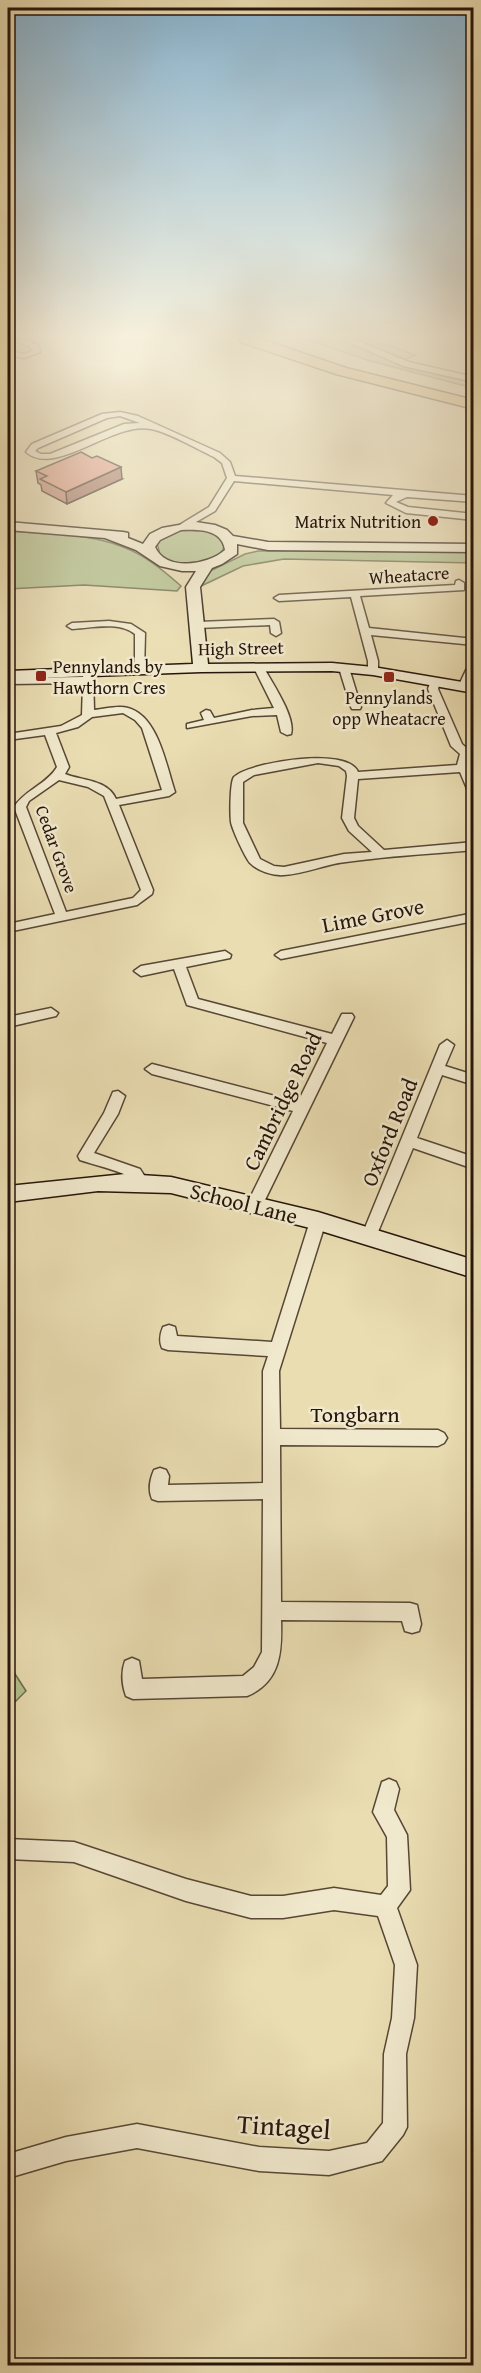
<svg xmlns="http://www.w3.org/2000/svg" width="481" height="2373" font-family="'Gentium Book Plus',serif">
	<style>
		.green { fill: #b3c28f; stroke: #6c6c4d; stroke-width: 1.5 }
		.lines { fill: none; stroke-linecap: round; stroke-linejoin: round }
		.street-casing { stroke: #574735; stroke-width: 3 }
		.secondary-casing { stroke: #26150b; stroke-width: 3 }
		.highway-casing { stroke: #26150b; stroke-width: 3 }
		.street { fill: #f1e9cd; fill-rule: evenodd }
		.secondary { fill: #f1e9cd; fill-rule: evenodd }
		.highway { fill: #e5be79; fill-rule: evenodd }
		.wall { fill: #c28072; stroke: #26150b; stroke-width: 1.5 }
		.shaded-wall { fill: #9e685c; stroke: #26150b; stroke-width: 1.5 }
		.building { fill: #e19584; stroke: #26150b; stroke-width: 1.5 }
		.poi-dot { fill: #8f2418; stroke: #f1e9cd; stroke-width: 2 }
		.labels { text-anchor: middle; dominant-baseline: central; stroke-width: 5; stroke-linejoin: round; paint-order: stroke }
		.far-poi-label { font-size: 18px; fill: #26150b; stroke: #f1e9cd; text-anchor: end }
		.far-street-label { font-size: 18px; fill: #26150b; stroke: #f1e9cd }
		.street-label { font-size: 22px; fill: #26150b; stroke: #f1e9cd }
		.near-street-label { font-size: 27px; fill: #26150b; stroke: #f1e9cd }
	</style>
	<rect width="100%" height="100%" fill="#eaddb2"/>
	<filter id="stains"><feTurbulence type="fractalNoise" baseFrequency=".00333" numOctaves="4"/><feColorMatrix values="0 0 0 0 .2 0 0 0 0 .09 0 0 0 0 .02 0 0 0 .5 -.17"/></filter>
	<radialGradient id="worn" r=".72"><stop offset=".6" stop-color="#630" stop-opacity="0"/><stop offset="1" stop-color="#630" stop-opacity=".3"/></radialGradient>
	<path class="green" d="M 305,339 L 346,339 L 405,364 L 473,381 L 473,388 L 367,360 Z
		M 352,339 L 370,339 L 415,355 L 401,361 Z
		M 192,529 C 264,535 199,584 160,554 L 157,543 C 166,532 178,531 192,529 Z
		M 8,531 C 45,534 88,533 123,547 C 145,555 164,571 181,586 L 177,591 L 84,585 L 8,589 Z
		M 458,550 L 473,552 L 473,563 L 284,559 L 243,566 L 197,588 L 208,572 L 245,554 L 258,551 Z
		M 8,1663 L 26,1691 L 8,1709 Z"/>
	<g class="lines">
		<defs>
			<path id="street" d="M 13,339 L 24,339 L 38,345 L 40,352 L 24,358 L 8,355 L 8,351 L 24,354 L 32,351 L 31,348 Z
				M 342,339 L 353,339 L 409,362 L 474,377 L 474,382 L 403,366 Z
				M 120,412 L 138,416 L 220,453 L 230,462 L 235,476 L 474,496 L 474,502 L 407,497 L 396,502 L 408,507 L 474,514 L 474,520 L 406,513 L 386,503 L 393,495 L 234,481 L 215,511 L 184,529 L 179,526 L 181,524 L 209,507 L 227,478 L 222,463 L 214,457 C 197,449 168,432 151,429 C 113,421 55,478 26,452 L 32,444 L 102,414 ZM 120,416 L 140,423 L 124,424 L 50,454 L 41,454 L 35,451 L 38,448 L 107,418 Z
				M 459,580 L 464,583 L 464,590 L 360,596 L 369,628 L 474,639 L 474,645 L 371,635 L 378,661 L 378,671 L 373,674 L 368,671 L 368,661 L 351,597 L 279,601 L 274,598 L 279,595 L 455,585 L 456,581 Z
				M 274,619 L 279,622 L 281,633 L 276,636 L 271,633 L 270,625 L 198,628 L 193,625 L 198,622 Z
				M 109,621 L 131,624 L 145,633 L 144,673 L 135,671 L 135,634 C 119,621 91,628 72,629 L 67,626 L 72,623 Z
				M 474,661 C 474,672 473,679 467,689 L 459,689 L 458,687 L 469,664 Z
				M 259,665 L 264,668 C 273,684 296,718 291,734 L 287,735 L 281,732 L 277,715 L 252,716 L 187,728 L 187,724 L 204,720 L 201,713 L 206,710 L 210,711 L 214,718 L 252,710 L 274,708 L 254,668 Z
				M 344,665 L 349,668 L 361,707 L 360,709 L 352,709 L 351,707 L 339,668 Z
				M 88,671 L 93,674 L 94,710 C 104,709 118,705 128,708 C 158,716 166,765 175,792 L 169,796 L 119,805 L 153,890 L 152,894 L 137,905 L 8,932 L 8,924 L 55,914 L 14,807 C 25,790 47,784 57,767 L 45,735 L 8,740 L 8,734 L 61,726 L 82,715 L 83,683 L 8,684 L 8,678 L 83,677 L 84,672 ZM 123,713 L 135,720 L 142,728 L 162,790 L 116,799 C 107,779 82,781 65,774 L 69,767 L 56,733 L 78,727 L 92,717 ZM 59,780 L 88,787 L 104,796 L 141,890 L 133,898 L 66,912 L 26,807 L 29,801 Z
				M 435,679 L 440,682 L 438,689 L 462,744 L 472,753 L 468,763 L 474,777 L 474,794 L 468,791 L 460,772 L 358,779 L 354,818 L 358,826 L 384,850 L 474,842 L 474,850 C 431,854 388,856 346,862 C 325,864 305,874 284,875 C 273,876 258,871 250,863 C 245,857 232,829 231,822 C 230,814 230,782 234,777 C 250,762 348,746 358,772 L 457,765 L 460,754 L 451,746 L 428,689 L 431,680 ZM 318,763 L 339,766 L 346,771 L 347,776 L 342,818 L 349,831 L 372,852 L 344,854 L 284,867 L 274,866 L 260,859 L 243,823 L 243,782 L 254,775 Z
				M 474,913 L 474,921 L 281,959 L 275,955 L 281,951 Z
				M 225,951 L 231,955 L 230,958 L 186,967 L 198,999 L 332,1034 L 342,1014 L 352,1014 L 354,1017 L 263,1204 L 260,1208 L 250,1208 L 247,1204 L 293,1111 L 152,1074 L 145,1069 L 152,1064 L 298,1102 L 327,1043 L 187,1005 L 174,969 L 141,976 L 134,971 L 141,966 Z
				M 51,1008 L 58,1013 L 56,1016 L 8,1027 L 8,1017 Z
				M 447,1040 L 454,1045 L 445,1066 L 474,1075 L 474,1085 L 442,1075 L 417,1138 L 474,1157 L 474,1169 L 413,1148 L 375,1239 L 370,1241 L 365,1239 L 362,1235 L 440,1045 Z
				M 118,1091 L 125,1096 L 118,1114 L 94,1153 L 140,1169 L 149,1183 L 147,1187 C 135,1191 136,1181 128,1176 C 114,1169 95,1165 80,1160 L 78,1156 L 104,1113 L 113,1092 Z
				M 318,1215 L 323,1217 L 326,1221 L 279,1371 L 280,1429 L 438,1430 L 444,1433 L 447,1438 L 444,1443 L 438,1446 L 280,1445 L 281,1602 L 410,1603 L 417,1605 L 421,1624 L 419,1631 L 412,1633 L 405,1631 L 402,1621 L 281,1620 C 282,1651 281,1682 247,1696 L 133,1699 L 126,1696 C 122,1685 121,1672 125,1661 L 132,1658 L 139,1661 L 142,1679 L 243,1676 L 254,1667 L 262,1652 L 263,1499 L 158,1501 L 152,1499 C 148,1490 150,1479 154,1470 L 160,1468 L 166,1470 L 169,1476 L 168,1485 L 263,1483 L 263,1371 L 268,1356 L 168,1350 L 162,1348 C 159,1341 160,1334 163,1327 L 169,1325 L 175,1327 L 177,1336 L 272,1342 L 310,1221 L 313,1217 Z
				M 389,1779 L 396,1782 L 399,1789 L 394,1810 L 407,1835 L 410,1890 L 397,1908 L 417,1965 L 414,2018 L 406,2054 L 407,2127 L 403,2135 L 382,2161 L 329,2175 L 259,2171 L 137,2148 L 66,2161 L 8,2178 L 8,2154 L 66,2137 L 137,2124 L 259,2147 L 329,2151 L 367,2143 L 383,2123 L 384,2054 L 392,2018 L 395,1965 L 378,1916 L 334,1910 L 283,1918 L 251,1918 L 186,1901 L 74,1862 L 8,1859 L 8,1839 L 74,1842 L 186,1879 L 251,1896 L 283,1896 L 334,1888 L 381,1895 L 388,1886 L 387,1837 L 373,1812 L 382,1782 Z"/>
			<path id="secondary" d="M 8,522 L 123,532 L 128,533 L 128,538 L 143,544 L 150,534 L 162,528 L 196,522 L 215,525 L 227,530 L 233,536 L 268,542 L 474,544 L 474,552 L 268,550 L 237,544 L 237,554 L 222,564 L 212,568 L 200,587 L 208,664 L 332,663 L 373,667 L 474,684 L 474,693 L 373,675 L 332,671 L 201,672 L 8,679 L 8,671 L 193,664 L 186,587 L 196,571 L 182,571 L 160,566 L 136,550 L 105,538 L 8,530 ZM 181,530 C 199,529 222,529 225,550 C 208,565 166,572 155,547 L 160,540 Z
				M 125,1174 L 171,1177 L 318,1212 L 474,1260 L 474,1278 L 318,1230 L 171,1193 L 98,1191 L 8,1202 L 8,1186 Z"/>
			<path id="highway" d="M 239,339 L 261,339 L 346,368 L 474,400 L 474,409 L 336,374 L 241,342 Z"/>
		</defs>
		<use href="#street" class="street-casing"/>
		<use href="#secondary" class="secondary-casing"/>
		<use href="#highway" class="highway-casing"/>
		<use href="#street" class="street"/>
		<use href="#secondary" class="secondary"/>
		<use href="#highway" class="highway"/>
	</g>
	<path class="wall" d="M 36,471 L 122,479 L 67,504 L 42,491 L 41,485 L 38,483 Z"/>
	<path class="shaded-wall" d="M 121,467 L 122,479 L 67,504 L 66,492 Z"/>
	<path class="building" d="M 81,452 L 92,458 L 97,456 L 121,467 L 66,492 L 40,479 L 47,476 L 36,471 Z"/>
	<linearGradient id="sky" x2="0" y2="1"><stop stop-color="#89b6d3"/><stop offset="0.5" stop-color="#f6f0dc"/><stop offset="1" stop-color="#f6f0dc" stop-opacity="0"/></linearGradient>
	<rect width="481" height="672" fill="url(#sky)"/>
	<g class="poi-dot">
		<circle cx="433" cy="521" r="6"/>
		<rect x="35" y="670" width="12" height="12" rx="3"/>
		<rect x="383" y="671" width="12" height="12" rx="3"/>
	</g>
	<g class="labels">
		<g class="far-poi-label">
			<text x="421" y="521">Matrix Nutrition</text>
			<text x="53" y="666" text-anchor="start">Pennylands by<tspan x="53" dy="21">Hawthorn Cres</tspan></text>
			<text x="389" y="697" text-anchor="middle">Pennylands<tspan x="389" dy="21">opp Wheatacre</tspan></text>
		</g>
		<g class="far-street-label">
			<text transform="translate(409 575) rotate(-4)">Wheatacre</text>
			<text transform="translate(241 648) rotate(-1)">High Street</text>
			<text transform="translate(57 849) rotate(70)">Cedar Grove</text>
		</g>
		<g class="street-label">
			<text transform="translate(373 915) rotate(-11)">Lime Grove</text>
			<text transform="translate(282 1101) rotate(-64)">Cambridge Road</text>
			<text transform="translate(389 1132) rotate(-68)">Oxford Road</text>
			<text transform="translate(244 1203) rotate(14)">School Lane</text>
			<text x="355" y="1414">Tongbarn</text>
		</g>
		<g class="near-street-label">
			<text transform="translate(284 2126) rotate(4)">Tintagel</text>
		</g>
	</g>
	<rect width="481" height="2373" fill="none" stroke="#eaddb2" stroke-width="30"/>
	<rect x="9" y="9" width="463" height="2355" fill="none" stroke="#26150b" stroke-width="3"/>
	<rect x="15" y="15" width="451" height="2343" fill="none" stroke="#26150b" stroke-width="1.5"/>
	<rect width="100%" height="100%" filter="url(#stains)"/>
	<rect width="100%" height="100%" fill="url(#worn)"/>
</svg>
